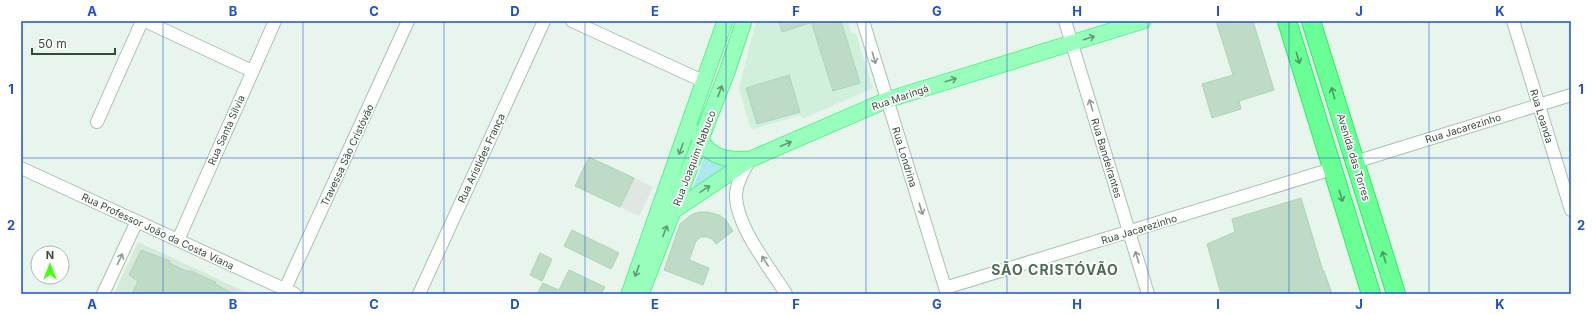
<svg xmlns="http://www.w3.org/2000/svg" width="1592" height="315" font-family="Inter,sans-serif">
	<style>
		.residential { fill: #d5eadc }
		.education { fill: #d0f0db }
		.green { fill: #ace9ee }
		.parking { fill: #e0e6e1 }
		.building { fill: #bedcc5; stroke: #aed4b7 }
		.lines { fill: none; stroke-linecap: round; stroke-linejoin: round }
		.minor-casing { stroke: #a9c2b0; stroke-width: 14 }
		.major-casing { stroke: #59f18c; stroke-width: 17 }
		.highway-casing { stroke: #28ef5c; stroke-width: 20 }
		.minor { stroke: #fff; stroke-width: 12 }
		.major { stroke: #97ffbb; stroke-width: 15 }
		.highway { stroke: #69ff96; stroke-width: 18 }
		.oneway { stroke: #619b74 }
		.oneway2 { stroke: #909b93 }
		.oneway3 { stroke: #4c9b63 }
		.grid { fill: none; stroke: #1d4ed8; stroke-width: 1; stroke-opacity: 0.55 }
		.labels { text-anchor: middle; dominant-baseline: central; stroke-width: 3.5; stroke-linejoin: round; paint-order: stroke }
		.street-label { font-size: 10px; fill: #354a3a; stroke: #fff }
		.district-label { font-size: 14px; font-weight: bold; letter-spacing: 1px; fill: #4b6e53; stroke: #fff }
		.neatline { fill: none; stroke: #1d4ed8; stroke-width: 1.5 }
		.grid-label { font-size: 13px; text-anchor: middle; font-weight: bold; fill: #1d4ed8 }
	</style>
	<rect width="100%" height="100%" fill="#e7f5ec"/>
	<path class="residential" d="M 138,242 L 250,294 L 114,294 Z"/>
	<path class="education" d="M 756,21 L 848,21 L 851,32 L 856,34 L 873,88 L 802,119 L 800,115 L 754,129 L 750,127 L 739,88 Z"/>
	<path class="green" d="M 706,153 L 729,168 L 691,193 Z"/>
	<path class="parking" d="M 634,178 L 653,187 L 639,216 L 620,207 Z"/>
	<path class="building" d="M 779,21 L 810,21 L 810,23 L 782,32 Z
		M 811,21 L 841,21 L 860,83 L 833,91 Z
		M 1216,21 L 1253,21 L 1274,90 L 1239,101 L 1241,109 L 1212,118 L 1202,84 L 1233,75 Z
		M 789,75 L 800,112 L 757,124 L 746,88 Z
		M 589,157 L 634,178 L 620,207 L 575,186 Z
		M 1301,198 L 1323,271 L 1324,271 L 1332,294 L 1221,294 L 1207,244 L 1235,232 L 1232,219 Z
		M 699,212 L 708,212 L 719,215 L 726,220 L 733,231 L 716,244 L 712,239 L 707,237 L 701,237 L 696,241 L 689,260 L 709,268 L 703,285 L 664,270 L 680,224 L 691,215 Z
		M 572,230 L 619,253 L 611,269 L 564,246 Z
		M 141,250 L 170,261 L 169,263 L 186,271 L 191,271 L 208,279 L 216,282 L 215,284 L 234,294 L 132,294 L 138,281 L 129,275 Z
		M 540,253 L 552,259 L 542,281 L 530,275 Z
		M 569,270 L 605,287 L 601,294 L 537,294 L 543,283 L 559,290 Z"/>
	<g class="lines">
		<defs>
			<path id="minor" d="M 145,21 L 252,71
				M 572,21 L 705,82
				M 863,21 L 947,294
				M 1065,21 L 1148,294
				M 1513,21 L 1571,210
				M 97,122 L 142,21
				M 750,160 C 744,170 737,181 736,194 C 735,225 770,268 786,294
				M 1355,162 L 1571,95
				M 21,168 L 295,294
				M 178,240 L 275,21
				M 945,288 L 1332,169
				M 285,289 L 408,21
				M 103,294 L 137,221
				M 419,294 L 544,21"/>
			<path id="major" d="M 697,133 C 708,158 726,161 751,159
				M 673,211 L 751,159 L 887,100 L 1143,21
				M 629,294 L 725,21
				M 641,294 L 727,72 L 744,21"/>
			<path id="highway" d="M 1287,21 L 1371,294
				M 1311,21 L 1396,294"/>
		</defs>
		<use href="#minor" class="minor-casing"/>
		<use href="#major" class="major-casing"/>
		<use href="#highway" class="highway-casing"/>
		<use href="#minor" class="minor"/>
		<use href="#major" class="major"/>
		<use href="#highway" class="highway"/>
	</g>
	<defs><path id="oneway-shaft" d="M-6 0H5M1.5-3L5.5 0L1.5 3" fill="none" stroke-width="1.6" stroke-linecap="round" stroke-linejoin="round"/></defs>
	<g class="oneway">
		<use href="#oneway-shaft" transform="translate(1089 38) rotate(-17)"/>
		<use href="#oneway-shaft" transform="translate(951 80) rotate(-17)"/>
		<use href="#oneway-shaft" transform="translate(720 91) rotate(-69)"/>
		<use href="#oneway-shaft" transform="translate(786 144) rotate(-23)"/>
		<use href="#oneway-shaft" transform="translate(681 149) rotate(110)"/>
		<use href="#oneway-shaft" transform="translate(705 189) rotate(-34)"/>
		<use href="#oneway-shaft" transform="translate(665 231) rotate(-69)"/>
		<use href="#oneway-shaft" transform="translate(637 271) rotate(110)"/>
	</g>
	<g class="oneway2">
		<use href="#oneway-shaft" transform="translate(874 58) rotate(73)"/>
		<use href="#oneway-shaft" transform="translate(1091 105) rotate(-107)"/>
		<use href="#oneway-shaft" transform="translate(921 209) rotate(73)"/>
		<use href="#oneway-shaft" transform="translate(1137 257) rotate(-107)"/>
		<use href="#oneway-shaft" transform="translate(120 259) rotate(-65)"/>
		<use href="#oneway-shaft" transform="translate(765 261) rotate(-123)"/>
	</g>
	<g class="oneway3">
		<use href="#oneway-shaft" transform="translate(1298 58) rotate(73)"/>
		<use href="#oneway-shaft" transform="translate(1333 93) rotate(-107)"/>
		<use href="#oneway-shaft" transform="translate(1341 196) rotate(73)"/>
		<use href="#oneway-shaft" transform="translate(1384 257) rotate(-107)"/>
	</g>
	<path class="grid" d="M 163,21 L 163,294M 303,21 L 303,294M 444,21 L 444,294M 585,21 L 585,294M 726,21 L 726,294M 866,21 L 866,294M 1007,21 L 1007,294M 1148,21 L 1148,294M 1289,21 L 1289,294M 1429,21 L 1429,294M 21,158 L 1571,158"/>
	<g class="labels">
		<g class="street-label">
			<text transform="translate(900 97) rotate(-19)">Rua Maringá</text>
			<text transform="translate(1542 116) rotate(73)">Rua Loanda</text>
			<text transform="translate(1463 128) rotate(-17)">Rua Jacarezinho</text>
			<text transform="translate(226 130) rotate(-66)">Rua Santa Sílvia</text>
			<text transform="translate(347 155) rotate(-65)">Travessa São Cristóvão</text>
			<text transform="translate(905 157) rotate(73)">Rua Londrina</text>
			<text transform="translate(1354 157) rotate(73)">Avenida das Torres</text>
			<text transform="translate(481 158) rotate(-65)">Rua Aristides França</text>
			<text transform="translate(694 158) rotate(-69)">Rua Joaquim Nabuco</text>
			<text transform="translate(1107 158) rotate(73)">Rua Bandeirantes</text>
			<text transform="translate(1139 229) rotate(-17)">Rua Jacarezinho</text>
			<text transform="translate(158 231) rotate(25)">Rua Professor João da Costa Viana</text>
		</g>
		<g class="district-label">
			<text x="1055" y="269">SÃO CRISTÓVÃO</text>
		</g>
	</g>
	<rect width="1592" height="315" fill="none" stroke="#ffffff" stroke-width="44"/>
	<g transform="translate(50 265)"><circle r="19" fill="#ffffff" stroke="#aeb7b0"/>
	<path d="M0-3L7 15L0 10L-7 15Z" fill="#48ff15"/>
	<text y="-6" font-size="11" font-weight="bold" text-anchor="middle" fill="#354a3a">N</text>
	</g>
	<path d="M32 48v6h83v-6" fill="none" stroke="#354a3a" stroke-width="2"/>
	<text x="38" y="48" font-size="12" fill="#354a3a" stroke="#ffffff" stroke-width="3" paint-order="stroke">50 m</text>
	<rect x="22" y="22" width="1548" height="271" class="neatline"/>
	<g class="grid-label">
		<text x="92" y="16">A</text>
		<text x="233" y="16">B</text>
		<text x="374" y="16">C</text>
		<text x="515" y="16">D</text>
		<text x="655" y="16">E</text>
		<text x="796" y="16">F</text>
		<text x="937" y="16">G</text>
		<text x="1077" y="16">H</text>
		<text x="1218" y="16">I</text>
		<text x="1359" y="16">J</text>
		<text x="1500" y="16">K</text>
		<text x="11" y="94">1</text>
		<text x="1581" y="94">1</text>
		<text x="11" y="230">2</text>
		<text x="1581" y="230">2</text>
		<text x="92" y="309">A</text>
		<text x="233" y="309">B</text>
		<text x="374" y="309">C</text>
		<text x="515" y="309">D</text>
		<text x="655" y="309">E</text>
		<text x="796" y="309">F</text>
		<text x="937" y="309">G</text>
		<text x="1077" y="309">H</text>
		<text x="1218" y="309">I</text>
		<text x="1359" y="309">J</text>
		<text x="1500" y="309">K</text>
	</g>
</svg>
